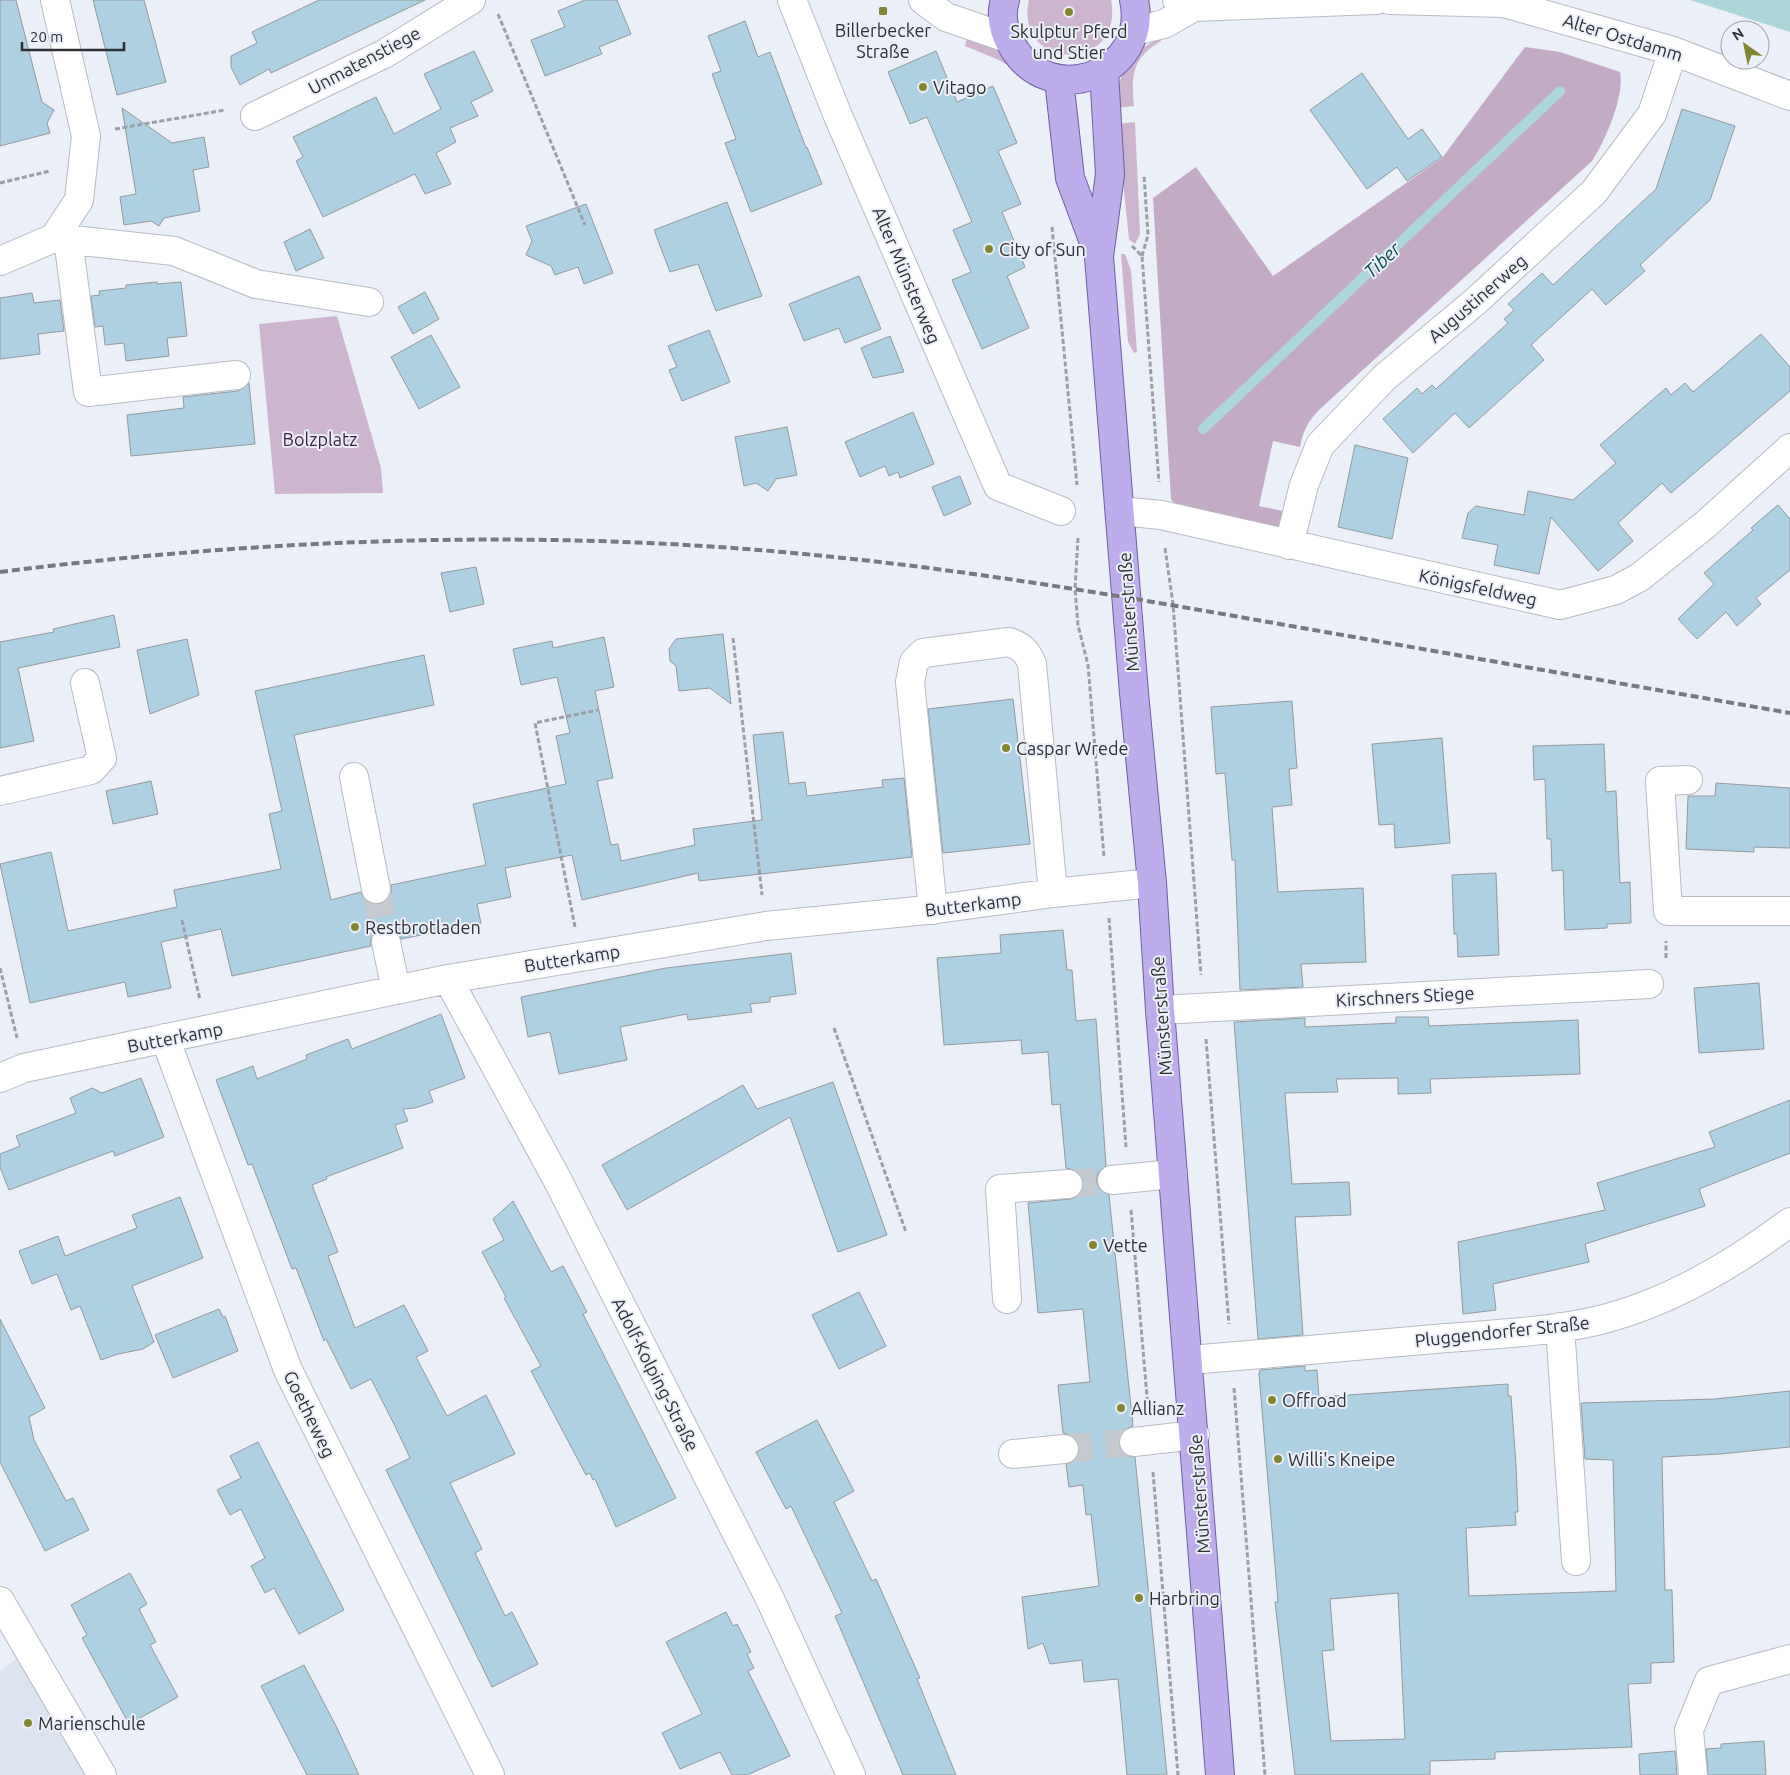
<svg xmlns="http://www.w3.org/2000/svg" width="1790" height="1775" font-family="Ubuntu,sans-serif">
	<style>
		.built { fill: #dce4f2 }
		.green { fill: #ceb5cf }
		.forest { fill: #c3aac5 }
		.water { fill: #abd7da }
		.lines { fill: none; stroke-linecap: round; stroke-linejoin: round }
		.stream { stroke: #abd7da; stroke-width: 10 }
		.building { fill: #add0e3; stroke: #929a9e; fill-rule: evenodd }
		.minor-tunnel { stroke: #c5c9d0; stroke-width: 28; stroke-dasharray: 28 14; stroke-linecap: butt }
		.minor-casing { stroke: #b7bbc2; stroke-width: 30 }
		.major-casing { stroke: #6f5ea3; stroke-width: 30 }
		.path { stroke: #9b9ea4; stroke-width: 3; stroke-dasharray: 5 2.5; stroke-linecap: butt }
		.minor { stroke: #fff; stroke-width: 28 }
		.major { stroke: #bdadec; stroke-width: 28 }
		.rail { stroke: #76797d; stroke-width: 4; stroke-dasharray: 8 4; stroke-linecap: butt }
		.poi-dot { fill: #828630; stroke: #ebeff7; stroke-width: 2 }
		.labels { text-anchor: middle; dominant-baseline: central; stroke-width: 4; stroke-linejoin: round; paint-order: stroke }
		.poi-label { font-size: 18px; fill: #2f3033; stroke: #ebeff7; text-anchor: start }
		.street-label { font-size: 18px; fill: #2f3033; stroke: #ebeff7 }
		.park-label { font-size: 18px; fill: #3e1d41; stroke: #ebeff7 }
		.water-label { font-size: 19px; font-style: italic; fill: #0a4c51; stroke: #ebeff7 }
	</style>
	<rect width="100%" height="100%" fill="#ebeff7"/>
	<path class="built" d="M 17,1658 L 87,1775 L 0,1775 L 0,1671 Z"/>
	<path class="green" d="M 1029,0 L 1111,0 C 1125,74 1013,72 1029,0 Z
		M 967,36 L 998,50 L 1027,77 L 999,60 L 965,46 Z
		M 1160,39 L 1161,41 C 1132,58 1131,75 1134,106 L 1116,108 C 1115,79 1131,49 1160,39 Z
		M 1135,122 L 1140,234 L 1135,244 L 1129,239 L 1117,124 Z
		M 1121,254 L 1125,254 L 1131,270 L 1137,352 L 1134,353 L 1128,342 Z
		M 337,316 L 381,468 L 383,493 L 275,494 L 259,324 Z"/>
	<path class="forest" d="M 1525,47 L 1560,52 L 1620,72 C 1625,96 1605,141 1592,161 L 1320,409 C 1308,421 1303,431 1300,447 L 1273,441 L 1259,506 L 1287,512 L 1281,524 L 1274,530 L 1178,509 L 1171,499 L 1153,198 L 1196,167 L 1273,276 L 1442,158 Z"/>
	<path class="water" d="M 1690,0 L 1790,0 L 1790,32 Z"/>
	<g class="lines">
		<path class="stream" d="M 1203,429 L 1560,91"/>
	</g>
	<path class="building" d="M 0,0 L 16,0 L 42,102 L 54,110 L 47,123 L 50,133 L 0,146 Z
		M 93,0 L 144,0 L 166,82 L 117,95 Z
		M 319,0 L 425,0 L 271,73 L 269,69 L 240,85 L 231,67 L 231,56 L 257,43 L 252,32 Z
		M 585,0 L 617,0 L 631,34 L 599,47 L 602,54 L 545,76 L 531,40 L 565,27 L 558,11 Z
		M 745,21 L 758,57 L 770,52 L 806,148 L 807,147 L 822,184 L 751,212 L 725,143 L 736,139 L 712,74 L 721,71 L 708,36 Z
		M 474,51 L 493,91 L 471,102 L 478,116 L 450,128 L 456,142 L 436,153 L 451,184 L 425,194 L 415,174 L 323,217 L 296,161 L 303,157 L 293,137 L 376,97 L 394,134 L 441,109 L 424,74 Z
		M 936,51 L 957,102 L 993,86 L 1017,143 L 998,151 L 1021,204 L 1002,212 L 1025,267 L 1007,276 L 1029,328 L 982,349 L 952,280 L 971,272 L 953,230 L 972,222 L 927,117 L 910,124 L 888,72 Z
		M 1362,73 L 1408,139 L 1422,129 L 1442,157 L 1407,181 L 1397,167 L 1367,189 L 1310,110 Z
		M 122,108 L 172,143 L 204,137 L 209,167 L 193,170 L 200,211 L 164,218 L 159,226 L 151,221 L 124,225 L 120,197 L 136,194 Z
		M 1682,109 L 1735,126 L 1710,200 L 1640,265 L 1645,271 L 1606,305 L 1592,289 L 1531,345 L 1544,360 L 1469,428 L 1455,413 L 1413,453 L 1383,419 L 1417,388 L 1422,394 L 1432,385 L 1436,389 L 1508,323 L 1504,319 L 1514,310 L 1508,304 L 1542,273 L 1553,285 L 1656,189 Z
		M 727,202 L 762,296 L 716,311 L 698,264 L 670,272 L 654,230 Z
		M 586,204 L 613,273 L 584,284 L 578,267 L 555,275 L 551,266 L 526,255 L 532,241 L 526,226 Z
		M 310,229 L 324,258 L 296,271 L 284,242 Z
		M 859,276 L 881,329 L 845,343 L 839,328 L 804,341 L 789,304 Z
		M 157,282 L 157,284 L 181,282 L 187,336 L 167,338 L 169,356 L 126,361 L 124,343 L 105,345 L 103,326 L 95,327 L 91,296 L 100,295 L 99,291 L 126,288 L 126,285 Z
		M 425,292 L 439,319 L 413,334 L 398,307 Z
		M 32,293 L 34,303 L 60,300 L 64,331 L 38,334 L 40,354 L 0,359 L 0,298 Z
		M 709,330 L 730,382 L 682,401 L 669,370 L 677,367 L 668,346 Z
		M 1761,334 L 1790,367 L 1790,391 L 1671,493 L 1662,483 L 1618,523 L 1633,541 L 1598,571 L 1551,517 L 1539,574 L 1494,565 L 1498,545 L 1462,538 L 1468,513 L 1476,506 L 1524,515 L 1528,491 L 1573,500 L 1616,463 L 1600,445 L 1666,388 L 1671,395 L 1685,383 L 1693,392 Z
		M 431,335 L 460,387 L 419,409 L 391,357 Z
		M 890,336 L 904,372 L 873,378 L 861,348 Z
		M 249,383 L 255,444 L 131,456 L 127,415 L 184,408 L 183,397 L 238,391 Z
		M 913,412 L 934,464 L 900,478 L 898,472 L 889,476 L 885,466 L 860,477 L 845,442 Z
		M 787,427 L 797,475 L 776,479 L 768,491 L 756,483 L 744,486 L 735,437 Z
		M 1355,445 L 1408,458 L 1392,539 L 1338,527 Z
		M 960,476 L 971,504 L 944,516 L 932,487 Z
		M 1778,505 L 1790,519 L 1790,570 L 1756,598 L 1761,604 L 1737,626 L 1726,612 L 1697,639 L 1678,619 L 1714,584 L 1704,573 L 1753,530 L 1751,528 Z
		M 476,567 L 484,604 L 450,612 L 441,573 Z
		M 114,615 L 120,647 L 18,668 L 34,741 L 0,748 L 0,642 L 54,632 L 53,629 Z
		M 723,634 L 731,704 L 710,688 L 679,691 L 676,666 L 670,661 L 669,649 L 676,639 Z
		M 604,637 L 614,687 L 595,691 L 613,778 L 597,781 L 611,845 L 618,844 L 621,861 L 695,845 L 693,829 L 762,820 L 753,735 L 783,732 L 789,784 L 805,782 L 807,796 L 883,787 L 882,780 L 904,778 L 912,857 L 699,881 L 698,873 L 582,900 L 572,855 L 505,868 L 511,897 L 477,904 L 481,923 L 401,939 L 398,932 L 391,927 L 382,927 L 375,931 L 371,937 L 371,946 L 232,976 L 221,929 L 161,942 L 171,988 L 128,997 L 125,982 L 30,1003 L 0,864 L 51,852 L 68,931 L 177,907 L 174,890 L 281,869 L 269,814 L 282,811 L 255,691 L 424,655 L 434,705 L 294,735 L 331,900 L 361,892 L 365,900 L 370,904 L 379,904 L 386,901 L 391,894 L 391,885 L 486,865 L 473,804 L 566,784 L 556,736 L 570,733 L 557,677 L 521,685 L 513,649 L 552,641 L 553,648 Z
		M 187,639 L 199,695 L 150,714 L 137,650 Z
		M 1013,699 L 1030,844 L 943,853 L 928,709 Z
		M 1292,701 L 1297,768 L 1289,769 L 1292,805 L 1272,807 L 1278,892 L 1363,888 L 1366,962 L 1301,964 L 1303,987 L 1240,990 L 1235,860 L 1232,860 L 1225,773 L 1216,774 L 1211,707 Z
		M 1442,738 L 1450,843 L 1395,848 L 1394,824 L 1379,825 L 1372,744 Z
		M 1604,744 L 1606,792 L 1616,791 L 1620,883 L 1630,882 L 1631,923 L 1607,924 L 1607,928 L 1565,930 L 1563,870 L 1552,871 L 1551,839 L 1547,839 L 1545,779 L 1534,780 L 1533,746 Z
		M 151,781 L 158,814 L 113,824 L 106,791 Z
		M 1716,783 L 1790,788 L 1790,848 L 1754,847 L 1754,852 L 1686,849 L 1688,796 L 1715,796 Z
		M 1496,873 L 1499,955 L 1458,957 L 1457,934 L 1454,934 L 1452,875 Z
		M 1063,930 L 1067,970 L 1072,970 L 1076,1021 L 1096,1019 L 1106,1166 L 1098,1173 L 1096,1181 L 1100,1189 L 1109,1195 L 1133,1426 L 1124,1430 L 1120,1435 L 1118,1443 L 1122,1452 L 1127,1456 L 1135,1457 L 1167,1775 L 1127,1775 L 1118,1679 L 1084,1682 L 1082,1660 L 1050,1664 L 1043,1643 L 1028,1649 L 1022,1597 L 1099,1586 L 1091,1514 L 1086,1515 L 1083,1485 L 1069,1487 L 1066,1464 L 1073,1461 L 1078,1456 L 1079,1447 L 1076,1440 L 1071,1435 L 1063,1433 L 1058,1385 L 1090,1382 L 1083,1309 L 1038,1313 L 1028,1203 L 1070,1199 L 1077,1197 L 1082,1191 L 1084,1183 L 1081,1175 L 1074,1170 L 1066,1168 L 1060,1104 L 1052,1105 L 1048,1052 L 1022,1054 L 1021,1040 L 944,1045 L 937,958 L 1001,953 L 1000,935 Z
		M 791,953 L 796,994 L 770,997 L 770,1002 L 750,1004 L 752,1012 L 688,1020 L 687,1014 L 620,1027 L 627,1060 L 559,1074 L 550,1032 L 528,1037 L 521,997 L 666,968 Z
		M 1759,983 L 1764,1049 L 1699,1053 L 1694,988 Z
		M 441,1014 L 465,1078 L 429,1091 L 433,1102 L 415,1108 L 403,1109 L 408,1121 L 395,1125 L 403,1148 L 326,1177 L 327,1179 L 312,1185 L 338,1252 L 328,1256 L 355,1328 L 404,1305 L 428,1351 L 416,1357 L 447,1416 L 486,1395 L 515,1454 L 450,1483 L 482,1549 L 475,1553 L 505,1616 L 512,1612 L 538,1664 L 492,1687 L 386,1470 L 410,1458 L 395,1426 L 371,1379 L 351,1389 L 326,1339 L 324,1341 L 296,1268 L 292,1269 L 252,1164 L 248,1165 L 216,1080 L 253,1066 L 257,1079 L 307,1059 L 306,1055 L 348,1039 L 352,1049 Z
		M 1396,1017 L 1428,1017 L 1429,1026 L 1578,1020 L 1580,1074 L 1430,1079 L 1431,1093 L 1398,1094 L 1398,1078 L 1336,1079 L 1338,1092 L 1285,1093 L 1292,1184 L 1349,1182 L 1351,1215 L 1295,1217 L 1303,1335 L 1258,1339 L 1234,1022 L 1305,1018 L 1305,1027 L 1396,1023 Z
		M 141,1078 L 164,1137 L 115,1156 L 113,1151 L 9,1190 L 0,1167 L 0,1154 L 20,1146 L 16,1136 L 76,1113 L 70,1098 L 92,1088 L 102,1093 Z
		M 833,1082 L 887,1235 L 838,1252 L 790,1117 L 627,1210 L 602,1165 L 743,1085 L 757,1109 Z
		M 1790,1100 L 1790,1153 L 1699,1189 L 1705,1206 L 1585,1244 L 1589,1262 L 1493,1284 L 1496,1310 L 1463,1314 L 1458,1242 L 1605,1210 L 1597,1183 L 1715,1147 L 1709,1132 Z
		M 180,1197 L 203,1258 L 132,1286 L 154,1342 L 143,1349 L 118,1354 L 101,1360 L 80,1306 L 71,1310 L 57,1274 L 32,1284 L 19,1251 L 58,1236 L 65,1256 L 137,1228 L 132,1215 Z
		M 513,1201 L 551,1272 L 563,1266 L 587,1312 L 583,1314 L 676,1498 L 616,1527 L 595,1479 L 593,1480 L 590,1473 L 586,1475 L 531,1371 L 541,1366 L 504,1298 L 506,1297 L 482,1252 L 504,1240 L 493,1219 Z
		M 859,1292 L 886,1346 L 839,1369 L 812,1315 Z
		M 219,1309 L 223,1317 L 225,1316 L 238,1351 L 173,1378 L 155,1335 Z
		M 0,1319 L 45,1408 L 29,1417 L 34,1440 L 66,1501 L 73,1498 L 89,1530 L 45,1551 L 0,1462 Z
		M 1305,1366 L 1305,1371 L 1317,1370 L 1319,1397 L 1508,1384 L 1508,1396 L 1511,1396 L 1516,1465 L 1518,1512 L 1515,1512 L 1516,1525 L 1466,1528 L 1469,1596 L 1616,1591 L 1613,1460 L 1585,1459 L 1581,1403 L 1715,1399 L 1790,1391 L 1790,1447 L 1720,1454 L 1662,1457 L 1665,1590 L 1672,1590 L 1674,1662 L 1651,1663 L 1651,1683 L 1628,1684 L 1632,1747 L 1495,1752 L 1495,1759 L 1430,1761 L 1430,1775 L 1295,1775 L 1275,1602 L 1278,1602 L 1259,1374 L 1260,1370 ZM 1398,1593 L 1405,1739 L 1331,1741 L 1322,1651 L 1334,1650 L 1330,1599 Z
		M 817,1420 L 854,1491 L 834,1502 L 872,1581 L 876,1579 L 920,1678 L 917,1679 L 956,1775 L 903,1775 L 835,1616 L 842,1613 L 791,1506 L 786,1509 L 756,1452 Z
		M 258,1442 L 344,1610 L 299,1634 L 274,1588 L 265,1593 L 251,1566 L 265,1558 L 241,1509 L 230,1515 L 217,1490 L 241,1478 L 230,1456 Z
		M 130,1573 L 147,1604 L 139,1609 L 156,1642 L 150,1645 L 178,1697 L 129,1724 L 82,1638 L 87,1635 L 71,1605 Z
		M 726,1612 L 733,1626 L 737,1624 L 751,1652 L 747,1654 L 754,1668 L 748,1671 L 790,1756 L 747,1775 L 732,1775 L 720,1752 L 680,1769 L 662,1733 L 702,1714 L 666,1642 Z
		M 304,1665 L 336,1726 L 359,1775 L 307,1775 L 261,1686 Z
		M 1764,1741 L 1766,1775 L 1708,1775 L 1706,1749 L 1721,1748 L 1721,1744 Z
		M 1675,1751 L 1677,1775 L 1640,1775 L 1639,1754 Z"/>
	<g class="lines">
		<path class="minor-tunnel" d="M 376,889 L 386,942
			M 1068,1184 L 1112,1180
			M 1064,1449 L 1134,1442"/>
		<defs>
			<path id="minor" d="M 792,0 L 838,116 L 998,486 L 1061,511
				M 923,0 L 946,17 L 1007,38
				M 1177,0 L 1194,7 L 1376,0
				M 1390,0 L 1504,3 L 1673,51 L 1790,96
				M 1135,31 L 1164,24 L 1194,7
				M 255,116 L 384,54 L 471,0
				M 54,238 L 174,251 L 256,284 L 369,302
				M 68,239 L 88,392 L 236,375
				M 0,261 L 54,238 L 79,200 L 86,136 L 55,0
				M 1120,511 L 1161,515 L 1560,605 L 1616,590 L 1640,577 L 1706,524 L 1790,448
				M 1289,545 L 1304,485 L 1320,445 L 1384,378 L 1476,301 L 1594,192 L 1652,114 L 1673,51
				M 354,777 L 376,889
				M 1688,780 L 1660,781 L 1668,911 L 1790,911
				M 0,791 L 91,770 L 102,758 L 85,683
				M 933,910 L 910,682 L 914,662 L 923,653 L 1009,642 C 1021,646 1027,651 1032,664 L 1053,893
				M 386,942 L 396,990
				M 448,979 L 557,1179 L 769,1597 L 851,1775
				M 1160,1010 L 1649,984
				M 165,1038 L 288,1370 L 490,1775
				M 0,1078 L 24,1068 L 448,979 L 766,926 L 937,909 L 1053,893 L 1152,883
				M 1112,1180 L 1173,1174
				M 1007,1299 L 1000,1189 L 1068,1184
				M 1560,1327 L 1576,1561
				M 1189,1360 C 1275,1353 1360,1346 1446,1338 C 1496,1334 1547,1332 1596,1321 C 1667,1304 1733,1265 1790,1222
				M 1134,1442 L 1195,1435
				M 1013,1454 L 1064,1449
				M 0,1601 L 102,1775
				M 1693,1775 L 1689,1730 L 1709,1681 L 1790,1659"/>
			<path id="major" d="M 1005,0 C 1000,17 1004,33 1013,47 C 1051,111 1150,73 1134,0
				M 1104,71 L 1110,174 L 1099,257 L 1134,693 L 1152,883 L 1160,1010 L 1220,1775
				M 1059,80 L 1070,178 L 1098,253"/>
		</defs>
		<use href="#minor" class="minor-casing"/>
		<use href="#major" class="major-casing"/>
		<path class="path" d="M 498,14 L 585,225
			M 115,129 L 225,110
			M 0,183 L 50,171
			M 1052,227 L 1077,485
			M 1132,246 L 1142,256 L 1159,482
			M 1142,256 L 1148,235 L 1144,175
			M 1078,538 L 1075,589 L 1078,625 L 1088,665 L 1104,857
			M 1165,548 L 1173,604 L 1201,975
			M 733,638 L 762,895
			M 1109,918 L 1126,1147
			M 182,920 L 200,1000
			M 575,927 L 535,723 L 598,710
			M 1666,958 L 1666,941
			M 0,968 L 17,1038
			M 834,1028 L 906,1232
			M 1206,1039 L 1229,1324
			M 1131,1210 L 1148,1408
			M 1234,1388 L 1265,1775
			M 1153,1472 L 1178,1775"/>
		<use href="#minor" class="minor"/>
		<use href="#major" class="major"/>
		<path class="rail" d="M 0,572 C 269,538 544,528 814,555 C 980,571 1144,600 1308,629 C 1468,657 1629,685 1790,713"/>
	</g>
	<g class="poi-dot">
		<rect x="878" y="6" width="10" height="10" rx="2.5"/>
		<circle cx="1069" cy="12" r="5"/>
		<circle cx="923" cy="87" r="5"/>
		<circle cx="989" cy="249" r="5"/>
		<circle cx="1006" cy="748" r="5"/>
		<circle cx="355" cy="927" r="5"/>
		<circle cx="1093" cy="1245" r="5"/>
		<circle cx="1272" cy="1400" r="5"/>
		<circle cx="1121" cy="1408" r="5"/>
		<circle cx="1278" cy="1459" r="5"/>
		<circle cx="1139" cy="1598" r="5"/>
		<circle cx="28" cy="1723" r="5"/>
	</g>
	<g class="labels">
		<g class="poi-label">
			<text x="883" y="30" text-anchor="middle">Billerbecker<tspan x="883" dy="21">Straße</tspan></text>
			<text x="1069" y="31" text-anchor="middle">Skulptur Pferd<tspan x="1069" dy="21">und Stier</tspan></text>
			<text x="933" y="87">Vitago</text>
			<text x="999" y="249">City of Sun</text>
			<text x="1016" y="748">Caspar Wrede</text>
			<text x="365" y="927">Restbrotladen</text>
			<text x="1103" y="1245">Vette</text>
			<text x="1282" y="1400">Offroad</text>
			<text x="1131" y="1408">Allianz</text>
			<text x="1288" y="1459">Willi's Kneipe</text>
			<text x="1149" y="1598">Harbring</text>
			<text x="38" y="1723">Marienschule</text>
		</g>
		<g class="street-label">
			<text transform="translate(1623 37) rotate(17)">Alter Ostdamm</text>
			<text transform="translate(364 60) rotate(-28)">Unmatenstiege</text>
			<text transform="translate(907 275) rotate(67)">Alter Münsterweg</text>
			<text transform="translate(1477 298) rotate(-41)">Augustinerweg</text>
			<text transform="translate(1478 587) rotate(12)">Königsfeldweg</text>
			<text transform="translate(1128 612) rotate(-94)">Münsterstraße</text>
			<text transform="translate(973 904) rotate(-7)">Butterkamp</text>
			<text transform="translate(572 958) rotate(-9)">Butterkamp</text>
			<text transform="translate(1405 996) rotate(-3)">Kirschners Stiege</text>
			<text transform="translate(1161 1016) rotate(-94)">Münsterstraße</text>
			<text transform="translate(175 1037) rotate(-11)">Butterkamp</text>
			<text transform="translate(1502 1331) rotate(-6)">Pluggendorfer Straße</text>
			<text transform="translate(656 1374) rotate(63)">Adolf-Kolping-Straße</text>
			<text transform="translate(310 1414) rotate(64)">Goetheweg</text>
			<text transform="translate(1199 1494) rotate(-94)">Münsterstraße</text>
		</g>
		<g class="park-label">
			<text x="320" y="439">Bolzplatz</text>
		</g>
		<g class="water-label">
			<text transform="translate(1382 260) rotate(-43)">Tiber</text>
		</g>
	</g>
	<g transform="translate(1745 45) rotate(327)"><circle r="24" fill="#ebeff7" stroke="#a0a3a9"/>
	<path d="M0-4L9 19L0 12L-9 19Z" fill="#828630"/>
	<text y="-8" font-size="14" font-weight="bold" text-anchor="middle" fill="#2f3033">N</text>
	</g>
	<path d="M22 42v8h102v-8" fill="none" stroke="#2f3033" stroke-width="2.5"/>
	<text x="30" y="42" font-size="15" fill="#2f3033" stroke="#ebeff7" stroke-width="4" paint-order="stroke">20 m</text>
</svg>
